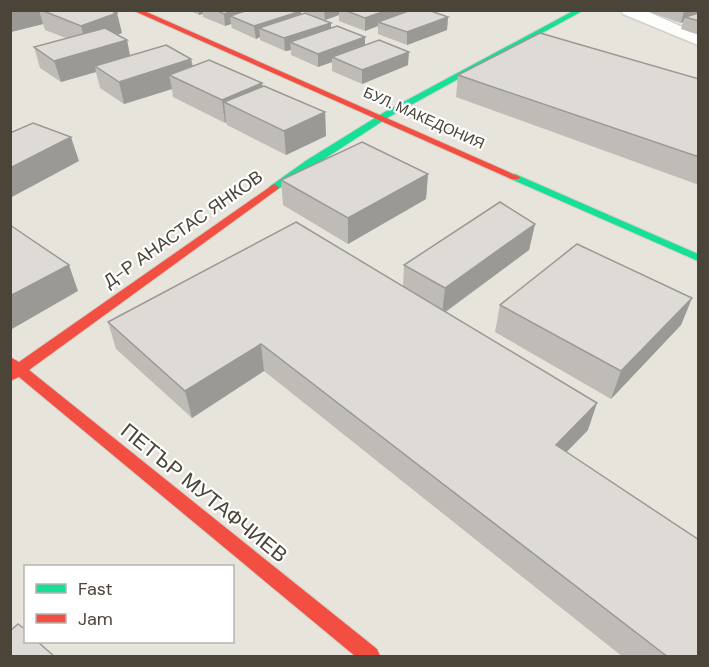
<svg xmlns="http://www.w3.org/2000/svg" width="709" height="667" font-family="'DM Sans',sans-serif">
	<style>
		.residential { fill: #e7e4dc; fill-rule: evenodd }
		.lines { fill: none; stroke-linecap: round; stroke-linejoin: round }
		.street-casing { stroke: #d2d0cb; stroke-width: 3 }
		.fast-casing { stroke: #d3cfc5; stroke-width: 2 }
		.jam-casing { stroke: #d3cfc5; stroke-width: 2 }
		.street { fill: #fdfdfc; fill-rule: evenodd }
		.fast { fill: #16e098; fill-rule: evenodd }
		.jam { fill: #f24e42; fill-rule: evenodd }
		.wall { fill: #bfbcb8 }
		.shaded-wall { fill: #9b9996 }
		.building { fill: #dedbd6; stroke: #9b9996; stroke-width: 1.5 }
		.labels { text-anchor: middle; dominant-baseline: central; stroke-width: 4.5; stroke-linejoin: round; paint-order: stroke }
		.far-street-label { font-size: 15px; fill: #4b4439; stroke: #fff }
		.street-label { font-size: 18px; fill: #4b4439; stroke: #fff }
		.near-street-label { font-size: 21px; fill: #4b4439; stroke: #fff }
	</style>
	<rect width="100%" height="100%" fill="#f4f2ee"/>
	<path class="residential" d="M 10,11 L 698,11 L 698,656 L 11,656 ZM 26,566 L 232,566 L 232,642 L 26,642 Z"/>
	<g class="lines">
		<defs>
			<path id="street" d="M 621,10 L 644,10 L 698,34 L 698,45 L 623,14 Z"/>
			<path id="fast" d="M 575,10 L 584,10 L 389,117 L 278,189 L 270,189 L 269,187 L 307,160 L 383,113 Z
				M 515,174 L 698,254 L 698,261 L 511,179 L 510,177 Z"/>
			<path id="jam" d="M 132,10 L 142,10 L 520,177 L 519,179 L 511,179 Z
				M 274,184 L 279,187 L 278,189 L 29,370 L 377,649 L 380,656 L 355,656 L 19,377 L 10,381 L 10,357 L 19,362 Z"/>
		</defs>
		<use href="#street" class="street-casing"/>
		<use href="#fast" class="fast-casing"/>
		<use href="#jam" class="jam-casing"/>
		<use href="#street" class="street"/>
		<use href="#fast" class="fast"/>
		<use href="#jam" class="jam"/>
	</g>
	<path class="wall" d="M 10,10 L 109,10 L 122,33 L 117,35 L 127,40 L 130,56 L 191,59 L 193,66 L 262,83 L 263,86 L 325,112 L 326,136 L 286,155 L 227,125 L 226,122 L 225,123 L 173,97 L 172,89 L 124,104 L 100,88 L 96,72 L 61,82 L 40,68 L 34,47 L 66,38 L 45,30 L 43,24 L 11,32 Z
		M 188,10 L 298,10 L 301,14 L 331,23 L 331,28 L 365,37 L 365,45 L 408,65 L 362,84 L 332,71 L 332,62 L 318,67 L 291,55 L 291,50 L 285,51 L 260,40 L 260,37 L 256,39 L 232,28 L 231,24 L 225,26 L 203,17 L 203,14 L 199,15 Z
		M 300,10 L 406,10 L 406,12 L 448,17 L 447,30 L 407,45 L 378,34 L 378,26 L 365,31 L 339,21 L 339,15 L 325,20 Z
		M 652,10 L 699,10 L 699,35 L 681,29 L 683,22 L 681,23 L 652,13 Z
		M 458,75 L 699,79 L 699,185 L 456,97 Z
		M 428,174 L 426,199 L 348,244 L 283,205 L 281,180 Z
		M 535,224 L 529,250 L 446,312 L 588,430 L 566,452 L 699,657 L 623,657 L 264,371 L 192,418 L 116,349 L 108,322 L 403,286 L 404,265 Z
		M 692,298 L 681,325 L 611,399 L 495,332 L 500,305 Z"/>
	<path class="shaded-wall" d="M 39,10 L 43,24 L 11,32 L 10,11 Z
		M 199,10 L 202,10 L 203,14 L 199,15 Z
		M 235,10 L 270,10 L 230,16 L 231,24 L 225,26 L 224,14 Z
		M 324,10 L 339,10 L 339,15 L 325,20 Z
		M 388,10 L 406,10 L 405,16 L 378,22 L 378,26 L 365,31 L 365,18 Z
		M 686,10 L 699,10 L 699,18 L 685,17 L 683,22 L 681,23 L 684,11 Z
		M 301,11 L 301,24 L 259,28 L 260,37 L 256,39 L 254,26 Z
		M 117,13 L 122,33 L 86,46 L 81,26 Z
		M 448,17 L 447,30 L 407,45 L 407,32 Z
		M 331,23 L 331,35 L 290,42 L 291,50 L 285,51 L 284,38 Z
		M 365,37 L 365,50 L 332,57 L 332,62 L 318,67 L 318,54 Z
		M 127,40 L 131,61 L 95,66 L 96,72 L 61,82 L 54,61 Z
		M 409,52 L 408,65 L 362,84 L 362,70 Z
		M 191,59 L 195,81 L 169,75 L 172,89 L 124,104 L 119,82 Z
		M 262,83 L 264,106 L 224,102 L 226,122 L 225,123 L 222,100 Z
		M 325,112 L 326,136 L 286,155 L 284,131 Z
		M 71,137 L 79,161 L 10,198 L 10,168 Z
		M 428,174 L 426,199 L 348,244 L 348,218 Z
		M 535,224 L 529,250 L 442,314 L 445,288 Z
		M 69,265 L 78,291 L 12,329 L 10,325 L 10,296 Z
		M 692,298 L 681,325 L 611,399 L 621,371 Z
		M 261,344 L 264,371 L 192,418 L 185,391 Z
		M 597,403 L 588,430 L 547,472 L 556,445 Z"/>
	<path class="building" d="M 41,10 L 109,10 L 117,13 L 81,26 Z
		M 216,10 L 235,10 L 224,14 Z
		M 248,10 L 298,10 L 301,11 L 254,26 L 230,16 Z
		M 344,10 L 388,10 L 365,18 Z
		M 411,10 L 428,10 L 448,17 L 407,32 L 378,22 Z
		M 305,13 L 331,23 L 284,38 L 259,28 Z
		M 699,13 L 699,21 L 685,17 Z
		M 337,26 L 365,37 L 318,54 L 290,42 Z
		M 105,28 L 127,40 L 54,61 L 34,47 Z
		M 540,33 L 699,79 L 699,157 L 458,75 Z
		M 379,40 L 409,52 L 362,70 L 332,57 Z
		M 166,45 L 191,59 L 119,82 L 95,66 Z
		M 209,60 L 262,83 L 222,100 L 169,75 Z
		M 264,86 L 325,112 L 284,131 L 224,102 Z
		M 33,123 L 71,137 L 10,168 L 10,133 Z
		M 362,142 L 428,174 L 348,218 L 281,180 Z
		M 500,202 L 535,224 L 445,288 L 404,265 Z
		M 296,222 L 597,403 L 556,445 L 699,540 L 699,657 L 668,657 L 261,344 L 185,391 L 108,322 Z
		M 10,225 L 69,265 L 10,296 Z
		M 577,244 L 692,298 L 621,371 L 500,305 Z
		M 18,624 L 26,630 L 26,642 L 38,642 L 55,657 L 10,657 L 10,631 Z"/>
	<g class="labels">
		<g class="far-street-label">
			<text transform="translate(424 118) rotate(24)">БУЛ. МАКЕДОНИЯ</text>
		</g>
		<g class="street-label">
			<text transform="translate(183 229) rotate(-35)">Д-Р АНАСТАС ЯНКОВ</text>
		</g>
		<g class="near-street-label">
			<text transform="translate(204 493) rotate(39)">ПЕТЪР МУТАФЧИЕВ</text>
		</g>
	</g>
	<rect width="709" height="667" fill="none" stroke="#4b4439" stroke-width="24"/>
	<rect x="24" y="565" width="210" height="78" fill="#ffffff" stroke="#b7b4b0" stroke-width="1.5"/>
	<rect x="36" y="584" width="30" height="9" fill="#16e098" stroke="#b7b4b0" stroke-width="1.5"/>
	<text x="78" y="595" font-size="18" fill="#4b4439">Fast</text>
	<rect x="36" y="614" width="30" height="9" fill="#f24e42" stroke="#b7b4b0" stroke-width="1.5"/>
	<text x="78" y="625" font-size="18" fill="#4b4439">Jam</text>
</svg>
